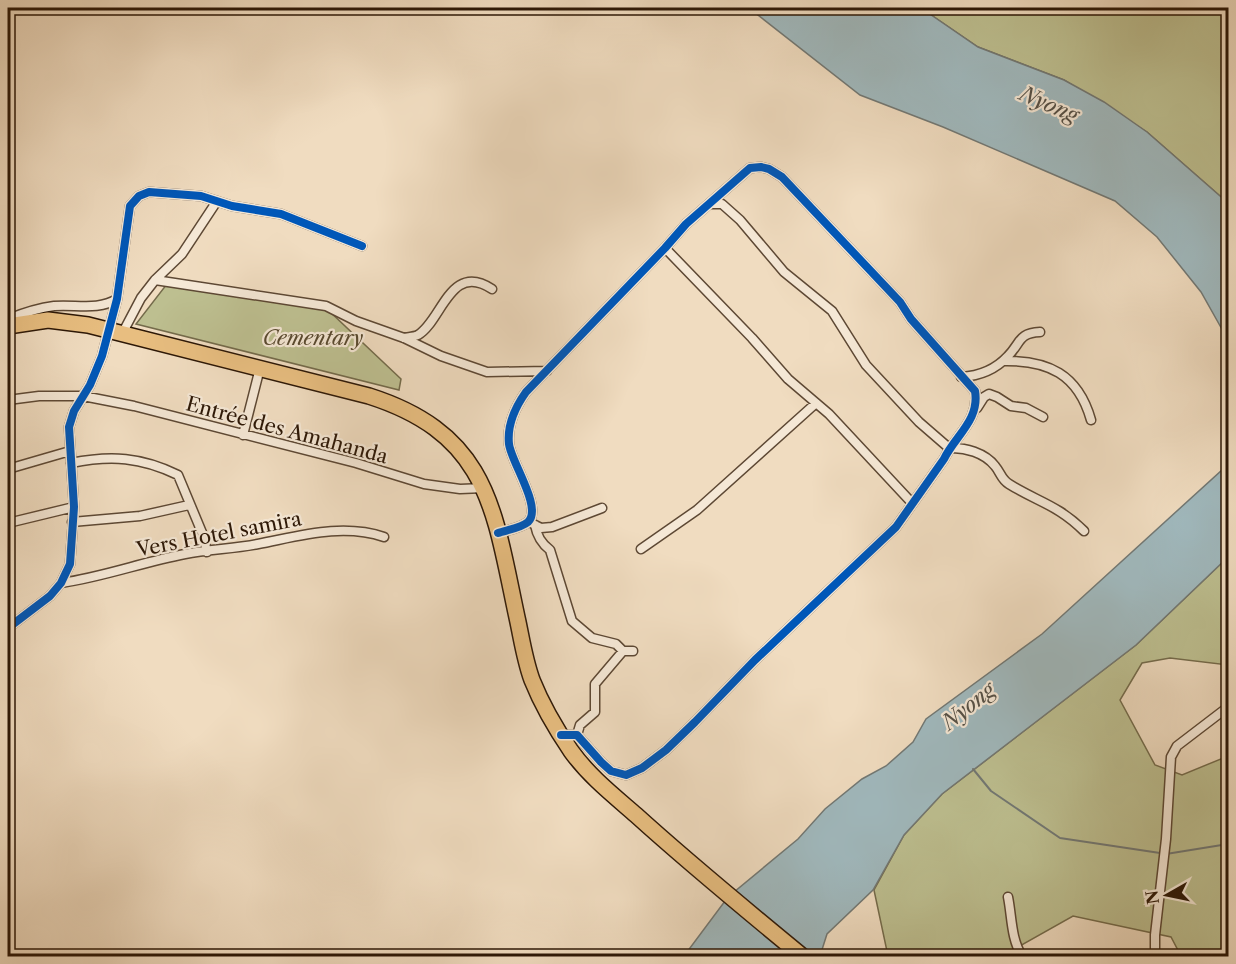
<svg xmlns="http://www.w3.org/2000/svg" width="1236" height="964" font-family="'Libre Caslon Text',serif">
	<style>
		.green { fill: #bdbf90; stroke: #746b4b; stroke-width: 1.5 }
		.water { fill: #a0b9be; stroke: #727874; stroke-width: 1.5 }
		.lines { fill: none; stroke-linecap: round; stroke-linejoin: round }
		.stream { stroke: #727874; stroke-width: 2 }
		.street-casing { stroke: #5d4834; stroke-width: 11 }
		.highway-casing { stroke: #2c1706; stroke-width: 18 }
		.street { stroke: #f5e8d6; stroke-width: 8 }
		.highway { stroke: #e8be80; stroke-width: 15 }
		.cycleway-casing { stroke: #f5e8d6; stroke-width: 11 }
		.cycleway { stroke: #0057b8; stroke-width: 8 }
		.labels { text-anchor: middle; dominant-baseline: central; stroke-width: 4.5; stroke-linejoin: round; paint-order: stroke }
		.park-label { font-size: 20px; font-style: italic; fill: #58492f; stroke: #f5e8d6 }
		.street-label { font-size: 20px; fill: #2c1706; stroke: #f5e8d6 }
		.water-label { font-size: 21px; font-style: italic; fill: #555046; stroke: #f5e8d6 }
	</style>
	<rect width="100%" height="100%" fill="#f0dcc0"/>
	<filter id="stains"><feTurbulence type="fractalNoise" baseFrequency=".00333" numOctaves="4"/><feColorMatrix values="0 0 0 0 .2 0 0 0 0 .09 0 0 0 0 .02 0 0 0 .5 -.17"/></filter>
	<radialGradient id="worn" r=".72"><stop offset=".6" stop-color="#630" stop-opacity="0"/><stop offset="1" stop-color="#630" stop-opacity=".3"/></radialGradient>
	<path class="green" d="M 921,8 L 1228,8 L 1228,203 L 1147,132 L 1064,80 L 978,47 Z
		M 170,280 L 328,310 L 401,379 L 399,390 L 136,324 Z
		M 1228,557 L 1228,665 L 1170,658 L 1142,663 L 1120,700 L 1155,765 L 1182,775 L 1228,756 L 1228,956 L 1181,956 L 1171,937 L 1073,916 L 1002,956 L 888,956 L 874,890 L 904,835 L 942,794 L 1136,645 Z"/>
	<path class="water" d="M 749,8 L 921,8 L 978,47 L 1064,80 L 1104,102 L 1147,132 L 1228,203 L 1228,340 L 1201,292 L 1157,237 L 1115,201 L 943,127 L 860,95 Z
		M 1228,454 L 1228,557 L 1136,645 L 942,794 L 904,835 L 873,890 L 827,934 L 820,956 L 684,956 L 728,897 L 798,839 L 825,809 L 862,779 L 886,766 L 913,742 L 926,719 L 1042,634 L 1223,469 Z"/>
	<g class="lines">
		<path class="stream" d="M 973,769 L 991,791 L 1060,838 L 1160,853
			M 1166,854 L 1228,844"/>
		<defs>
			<path id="street" d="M 709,204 L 722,204 L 740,220 L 784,272 L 832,311 L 866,365 L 919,422 L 949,448 C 965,447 985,453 995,466 C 1001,473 1001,479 1009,484 C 1038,502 1058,505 1084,531
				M 665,248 L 752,338 L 788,379 L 829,414 L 912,503
				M 155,280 L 326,306 L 356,321 L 404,338 L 441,356 L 487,372 L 547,371
				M 8,298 L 10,318
				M 8,319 C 23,313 38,308 54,306 C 75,304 98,311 117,299
				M 122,334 L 141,298 L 155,280 L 182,254 L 217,201
				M 404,338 C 408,337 414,337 418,335 C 442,321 450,261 492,289
				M 1003,361 C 1048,360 1078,374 1091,420
				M 961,377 C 979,376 996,369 1008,356 C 1021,343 1018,333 1040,332
				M 8,400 L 39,396 L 83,396 L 134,406 L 356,463 L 424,484 L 460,489 L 484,488
				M 977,408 L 984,397 L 989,394 L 997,397 L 1011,406 L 1026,408 L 1043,417
				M 243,435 L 260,368
				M 71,463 C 111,455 141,457 178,475 L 203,535 L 207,552
				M 8,469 L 70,451
				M 72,522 L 140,516 L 189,505
				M 8,523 L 74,507
				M 533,524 L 541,528 L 552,527 L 602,508
				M 535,525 C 537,536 541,543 550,550 L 572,621 L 592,638 L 616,644 L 623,651
				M 498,533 C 507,530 521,528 528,522 C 543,508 511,462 509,444 C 507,425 516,406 526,392 L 665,248 L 686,224 L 750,168 L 761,167 L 769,169 L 782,177 L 900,302 L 911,319 L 975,391 C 980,420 955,436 944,459 L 896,527 L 755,660 L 695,722 L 666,750 L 642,768 L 626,775 L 611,771 L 601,762 L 577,735 L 561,735
				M 641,549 L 697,510 L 815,404
				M 61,583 C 103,577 143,562 185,554 C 209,549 234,549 258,544 C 300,536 342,523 384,537
				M 8,628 L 50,596 L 61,583 L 70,564 L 74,507 L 69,427 L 74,411 L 90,385 L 102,356 L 117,299 L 130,206 L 139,196 L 149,192 L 201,196 L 232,206 L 281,214 L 362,246
				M 577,735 L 580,725 L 595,712 L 595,684 L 623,651 L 633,651
				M 1008,897 C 1012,917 1011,939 1022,956
				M 1155,956 L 1155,935 L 1166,839 L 1171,757 L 1177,746 L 1228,707"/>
			<path id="highway" d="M 8,326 L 48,320 L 88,325 L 369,396 C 491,435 494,512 518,622 C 522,641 525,661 532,680 C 542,705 556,729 571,751 C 589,776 613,795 636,815 C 690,864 746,910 802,956"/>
		</defs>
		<use href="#street" class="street-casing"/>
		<use href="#highway" class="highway-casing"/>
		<use href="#street" class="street"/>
		<use href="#highway" class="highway"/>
		<defs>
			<path id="cycleway" d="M 498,533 C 507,530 521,528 528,522 C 543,508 511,462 509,444 C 507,425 516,406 526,392 L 665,248 L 686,224 L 750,168 L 761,167 L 769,169 L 782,177 L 900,302 L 911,319 L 975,391 C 980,420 955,436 944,459 L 896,527 L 755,660 L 695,722 L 666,750 L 642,768 L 626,775 L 611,771 L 601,762 L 577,735 L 561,735
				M 8,628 L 50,596 L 61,583 L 70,564 L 74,507 L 69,427 L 74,411 L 90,385 L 102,356 L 117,299 L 130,206 L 139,196 L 149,192 L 201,196 L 232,206 L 281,214 L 362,246"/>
		</defs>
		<use href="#cycleway" class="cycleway-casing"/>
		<use href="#cycleway" class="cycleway"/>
	</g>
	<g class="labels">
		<g class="park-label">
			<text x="313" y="338">Cementary</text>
		</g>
		<g class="street-label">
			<text transform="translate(287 430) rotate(15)">Entrée des Amahanda</text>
			<text transform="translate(219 534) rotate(-11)">Vers Hotel samira</text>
		</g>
		<g class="water-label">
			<text transform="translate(1049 104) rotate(23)">Nyong</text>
			<text transform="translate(968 706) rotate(-39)">Nyong</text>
		</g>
	</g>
	<rect width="1236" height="964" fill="none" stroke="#f0dcc0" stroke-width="30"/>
	<rect x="9" y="9" width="1218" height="946" fill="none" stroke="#2c1706" stroke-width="3"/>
	<rect x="15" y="15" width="1206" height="934" fill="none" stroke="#2c1706" stroke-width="1.5"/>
	<g transform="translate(1167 895) rotate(261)" stroke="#f5e8d6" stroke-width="4.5" paint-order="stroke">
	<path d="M0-4.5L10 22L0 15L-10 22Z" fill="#2c1706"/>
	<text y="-9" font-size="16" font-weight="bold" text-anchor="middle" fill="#2c1706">N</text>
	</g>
	<rect width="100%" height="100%" filter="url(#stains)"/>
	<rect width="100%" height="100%" fill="url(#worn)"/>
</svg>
